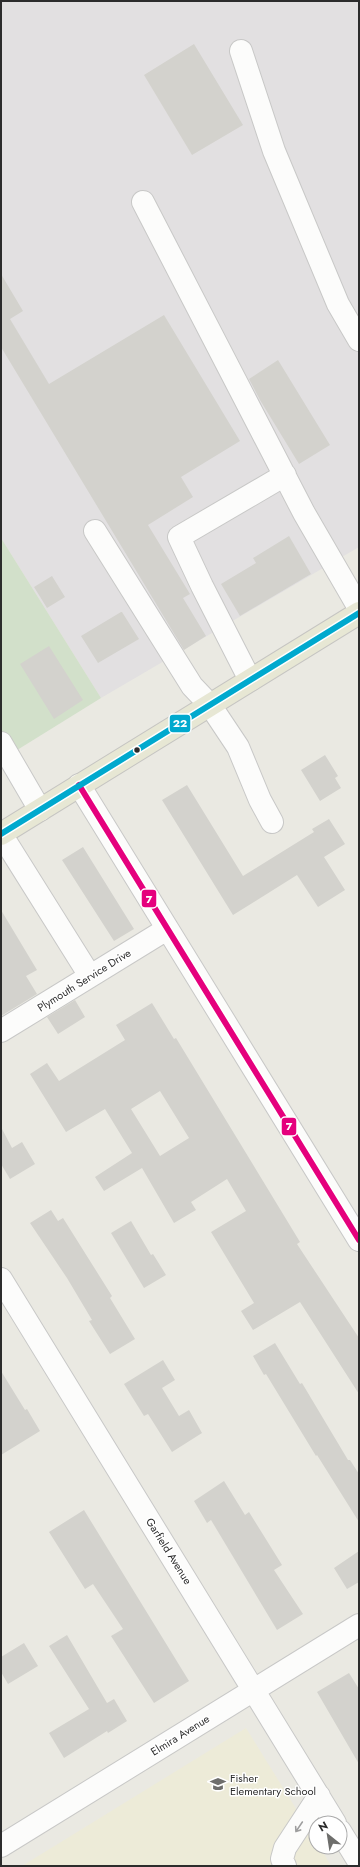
<svg xmlns="http://www.w3.org/2000/svg" width="360" height="1867" font-family="Jost,sans-serif">
	<style>
		.industrial { fill: #e2e0e1 }
		.education { fill: #edebd8 }
		.cemetery { fill: #d2e0ca }
		.building { fill: #d3d2cd; fill-rule: evenodd }
		.lines { fill: none; stroke-linecap: round; stroke-linejoin: round }
		.minor-casing { stroke: #c8c8c7; stroke-width: 24 }
		.major-casing { stroke: #c6c5c2; stroke-width: 24 }
		.minor { stroke: #fcfcfb; stroke-width: 22 }
		.major { stroke: #e7e7d4; stroke-width: 22 }
		.bus-1-casing { stroke: #fff; stroke-width: 9 }
		.bus-2-casing { stroke: #fff; stroke-width: 9 }
		.bus-1 { stroke: #e5007d; stroke-width: 6 }
		.bus-2 { stroke: #00a9ce; stroke-width: 6 }
		.oneway { stroke: #9e9e9e }
		.bus-dot { fill: #2c2c2c; stroke: #fff; stroke-width: 1.5 }
		.labels { text-anchor: middle; dominant-baseline: central; stroke-width: 3; stroke-linejoin: round; paint-order: stroke }
		.street-label { font-size: 11px; fill: #2c2c2c; stroke: #fff }
		.poi-label { font-size: 11px; fill: #2c2c2c; stroke: #fff; text-anchor: start }
		.line-badge { stroke: #fff; stroke-width: 1.5 }
		.badge-label { font-size: 11px; text-anchor: middle; font-weight: bold; fill: #fff }
	</style>
	<rect width="100%" height="100%" fill="#eae9e2"/>
	<path class="industrial" d="M 1,1 L 359,1 L 359,547 L 101,698 L 1,538 Z"/>
	<path class="education" d="M 246,1728 L 316,1841 L 316,1847 L 320,1847 L 331,1866 L 22,1866 Z"/>
	<path class="cemetery" d="M 1,538 L 101,698 L 1,760 Z"/>
	<path class="building" d="M 194,44 L 243,125 L 192,155 L 144,75 Z
		M 1,274 L 23,311 L 10,319 L 49,384 L 164,315 L 240,441 L 181,477 L 193,497 L 148,525 L 190,594 L 183,598 L 206,636 L 184,650 L 1,347 Z
		M 278,360 L 330,445 L 299,464 L 260,400 L 249,379 Z
		M 289,536 L 311,574 L 240,616 L 221,584 L 256,563 L 253,558 Z
		M 52,576 L 65,597 L 47,608 L 34,587 Z
		M 121,612 L 122,612 L 139,639 L 98,663 L 81,636 Z
		M 49,646 L 83,700 L 54,719 L 20,664 Z
		M 325,755 L 338,776 L 335,778 L 341,788 L 320,801 L 301,770 Z
		M 187,785 L 243,876 L 314,832 L 312,829 L 329,819 L 345,844 L 324,857 L 345,890 L 318,907 L 297,875 L 233,915 L 162,800 Z
		M 83,847 L 134,929 L 114,941 L 62,860 Z
		M 1,910 L 37,970 L 26,976 L 37,994 L 1,1016 Z
		M 75,1000 L 85,1017 L 58,1034 L 47,1017 Z
		M 152,1003 L 174,1039 L 176,1038 L 300,1242 L 297,1244 L 359,1338 L 359,1394 L 300,1302 L 253,1330 L 241,1311 L 254,1303 L 211,1232 L 246,1211 L 227,1179 L 191,1202 L 196,1210 L 174,1223 L 142,1168 L 104,1191 L 95,1177 L 132,1153 L 105,1109 L 66,1132 L 30,1074 L 47,1063 L 59,1081 L 125,1040 L 116,1025 ZM 160,1091 L 189,1138 L 160,1156 L 131,1109 Z
		M 1,1127 L 12,1148 L 22,1142 L 35,1164 L 10,1179 L 1,1164 Z
		M 51,1210 L 58,1221 L 63,1218 L 112,1296 L 110,1298 L 135,1339 L 110,1354 L 89,1321 L 92,1320 L 67,1278 L 30,1223 Z
		M 131,1221 L 151,1255 L 153,1254 L 166,1275 L 144,1288 L 111,1233 Z
		M 275,1343 L 300,1384 L 302,1383 L 348,1460 L 350,1460 L 359,1474 L 359,1522 L 317,1455 L 316,1456 L 266,1374 L 264,1375 L 253,1356 Z
		M 163,1360 L 175,1380 L 162,1388 L 179,1416 L 189,1410 L 202,1433 L 172,1452 L 148,1414 L 144,1416 L 124,1384 Z
		M 1,1371 L 25,1410 L 27,1409 L 40,1431 L 1,1455 Z
		M 224,1481 L 245,1515 L 249,1512 L 282,1565 L 274,1570 L 303,1614 L 277,1630 L 211,1520 L 207,1523 L 194,1501 Z
		M 84,1510 L 189,1681 L 154,1703 L 111,1636 L 123,1629 L 93,1584 L 85,1589 L 49,1532 Z
		M 359,1551 L 359,1582 L 347,1589 L 334,1568 Z
		M 67,1635 L 107,1703 L 114,1699 L 127,1721 L 108,1733 L 107,1731 L 64,1758 L 49,1733 L 89,1709 L 49,1646 Z
		M 24,1643 L 38,1666 L 8,1684 L 1,1672 L 1,1657 Z
		M 349,1673 L 359,1689 L 359,1764 L 317,1692 Z"/>
	<g class="lines">
		<defs>
			<path id="minor" d="M 241,51 L 274,151 L 338,304 L 359,340
				M 143,202 L 304,513 L 359,608
				M 95,531 L 192,686 L 210,705 L 238,747 L 260,800 L 272,822
				M 250,680 L 202,586 L 179,537 L 285,475
				M 1,743 L 40,810
				M 79,785 L 359,1240
				M 1,834 L 90,976
				M 1,1031 L 167,929
				M 1,1279 L 335,1823
				M 340,1831 L 359,1862
				M 1,1846 L 359,1625
				M 285,1866 L 282,1859 L 285,1848 L 319,1796"/>
			<path id="major" d="M 1,834 L 359,613"/>
		</defs>
		<use href="#minor" class="minor-casing"/>
		<use href="#major" class="major-casing"/>
		<use href="#minor" class="minor"/>
		<use href="#major" class="major"/>
		<defs>
			<path id="bus-1" d="M 79,785 L 359,1240"/>
			<path id="bus-2" d="M 1,834 L 359,613"/>
		</defs>
		<use href="#bus-1" class="bus-1-casing"/>
		<use href="#bus-2" class="bus-2-casing"/>
		<use href="#bus-1" class="bus-1"/>
		<use href="#bus-2" class="bus-2"/>
	</g>
	<defs><path id="oneway-shaft" d="M-6 0H5M1.5-3L5.5 0L1.5 3" fill="none" stroke-width="1.6" stroke-linecap="round" stroke-linejoin="round"/></defs>
	<use class="oneway" href="#oneway-shaft" transform="translate(299 1827) rotate(124)"/>
	<defs>
		<symbol id="school-bare" viewBox="-9 -9 18 18"><path d="M0-5L7-2L0 1L-7-2ZM-4 1L0 2.5L4 1V4Q0 6-4 4Z" fill="#6e6e6c" stroke="#fff" stroke-width="2.5" paint-order="stroke"/></symbol>
	</defs>
	<g fill-rule="evenodd">
		<use href="#school-bare" x="207" y="1773" width="22" height="22"/>
	</g>
	<circle class="bus-dot" cx="137" cy="750" r="3.5"/>
	<g class="labels">
		<g class="street-label">
			<text transform="translate(84 980) rotate(-32)">Plymouth Service Drive</text>
			<text transform="translate(169 1551) rotate(58)">Garfield Avenue</text>
			<text transform="translate(180 1735) rotate(-32)">Elmira Avenue</text>
		</g>
		<g class="poi-label">
			<text x="230" y="1778">Fisher<tspan x="230" dy="13">Elementary School</tspan></text>
		</g>
	</g>
	<g class="line-badge">
		<rect x="169" y="714" width="22" height="19" rx="4" fill="#00a9ce"/>
		<rect x="141" y="889" width="16" height="19" rx="4" fill="#e5007d"/>
		<rect x="281" y="1117" width="16" height="19" rx="4" fill="#e5007d"/>
	</g>
	<g class="badge-label">
		<text x="180" y="727">22</text>
		<text x="149" y="903">7</text>
		<text x="289" y="1130">7</text>
	</g>
	<rect width="360" height="1867" fill="none" stroke="#2c2c2c" stroke-width="4"/>
	<g transform="translate(328 1835) rotate(330)"><circle r="19" fill="#ffffff" stroke="#ababab"/>
	<path d="M0-3L7 15L0 10L-7 15Z" fill="#6e6e6c"/>
	<text y="-6" font-size="11" font-weight="bold" text-anchor="middle" fill="#2c2c2c">N</text>
	</g>
</svg>
